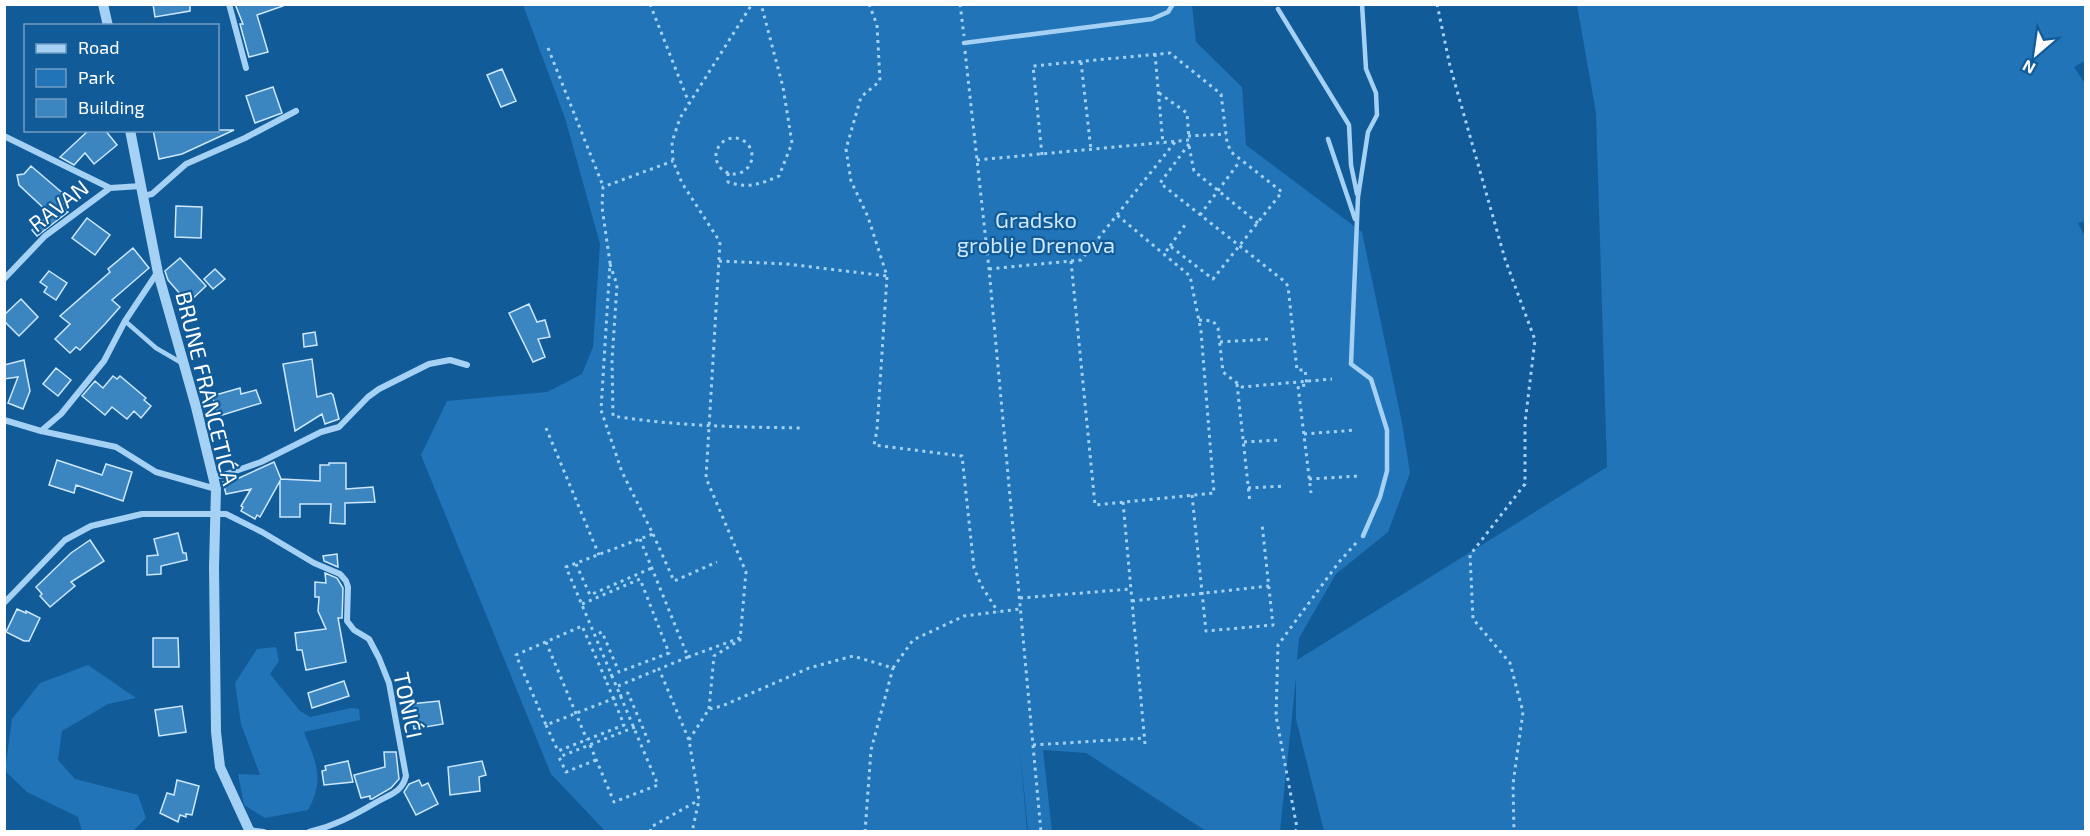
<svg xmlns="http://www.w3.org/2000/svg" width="2090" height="836" font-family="'Exo 2',sans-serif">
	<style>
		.green { fill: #2174b7 }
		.building { fill: #3b85c1; stroke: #cde8fd; stroke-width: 1.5 }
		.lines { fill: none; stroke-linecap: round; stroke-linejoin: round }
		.path { stroke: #a5d1f4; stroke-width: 3; stroke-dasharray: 3 4.5; stroke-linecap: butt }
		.service { stroke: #a5d1f4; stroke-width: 4.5 }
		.minor { stroke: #a5d1f4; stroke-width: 6 }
		.tertiary { stroke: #a5d1f4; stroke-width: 10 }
		.labels { text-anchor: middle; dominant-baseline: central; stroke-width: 4.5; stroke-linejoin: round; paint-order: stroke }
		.street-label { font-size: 22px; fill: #fff; stroke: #125b99 }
		.park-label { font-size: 22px; fill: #cde8fd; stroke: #125b99 }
	</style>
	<rect width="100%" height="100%" fill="#125b99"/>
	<path class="green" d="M 523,5 L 1192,5 L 1196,42 L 1242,87 L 1246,145 L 1362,232 L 1402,423 L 1410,473 L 1388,532 L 1336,574 L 1299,638 L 1297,660 L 1607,467 L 1596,113 L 1577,5 L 2085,5 L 2085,61 L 2074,67 L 2086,85 L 2085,221 L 2078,223 L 2086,239 L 2085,831 L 1324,831 L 1296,719 L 1296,678 L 1280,831 L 1206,831 L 1086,753 L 1043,750 L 1052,831 L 1028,831 L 1020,749 L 1027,831 L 605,831 L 551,774 L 421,455 L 447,401 L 547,392 L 582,374 L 593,347 L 600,244 L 565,118 Z
		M 276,647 L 279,661 L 270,674 L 300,711 L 310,717 L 351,708 L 359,709 L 360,720 L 304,732 C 316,762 325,780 308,810 L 265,818 L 244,805 L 238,774 L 260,775 L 241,724 L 235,683 L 257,649 Z
		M 88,665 L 136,698 L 108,704 L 62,731 L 58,760 L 75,779 L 138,795 L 146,818 L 133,831 L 82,831 L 78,817 L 27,792 L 5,771 L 12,719 L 40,683 Z"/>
	<path class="building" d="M 153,4 L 190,4 L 190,11 L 155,17 Z
		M 235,4 L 283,4 L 283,6 L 257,15 L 268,52 L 249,57 L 240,24 L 243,24 Z
		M 502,69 L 516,101 L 501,107 L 487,75 Z
		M 273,87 L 282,113 L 255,123 L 246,96 Z
		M 89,130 L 105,130 L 117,145 L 94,164 L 85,153 L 74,165 L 60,157 Z
		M 153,130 L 234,130 L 182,154 L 159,159 Z
		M 31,166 L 66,196 L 61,201 L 64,204 L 62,206 L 68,212 L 37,236 L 32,230 L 50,214 L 19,185 L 17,175 L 24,174 Z
		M 176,206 L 202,207 L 201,238 L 175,237 Z
		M 87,218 L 110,235 L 95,255 L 72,238 Z
		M 133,248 L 149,268 L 112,300 L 120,307 L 105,324 L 80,350 L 76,347 L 70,353 L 55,339 L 70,324 L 60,316 L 110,272 L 108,269 Z
		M 180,258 L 206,286 L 188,303 L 168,280 L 165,271 Z
		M 215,269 L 225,279 L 213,289 L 204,279 Z
		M 49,271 L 67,283 L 56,300 L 44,292 L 47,287 L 40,282 Z
		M 21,299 L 38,317 L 19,336 L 4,321 L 4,315 Z
		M 529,304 L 537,322 L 545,320 L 550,337 L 538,339 L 545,357 L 533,362 L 509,313 Z
		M 315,332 L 317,345 L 304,347 L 303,334 Z
		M 312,359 L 317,397 L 331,393 L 333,395 L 339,419 L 325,424 L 322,414 L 295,431 L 283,364 Z
		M 24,360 L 30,391 L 23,409 L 8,403 L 18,377 L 4,379 L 4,365 Z
		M 56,368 L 71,380 L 58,396 L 43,384 Z
		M 113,376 L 117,379 L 120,376 L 146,398 L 144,400 L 151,406 L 141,418 L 134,411 L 127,419 L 112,407 L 105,415 L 82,396 L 95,381 L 103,388 Z
		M 240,388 L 241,394 L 256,390 L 261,403 L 219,416 L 212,396 Z
		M 57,460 L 102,475 L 106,464 L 132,472 L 123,501 L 76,485 L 74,493 L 49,485 Z
		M 274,462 L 281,479 L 320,481 L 320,465 L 329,465 L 329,463 L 346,463 L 346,489 L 373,487 L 375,502 L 345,503 L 345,524 L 330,523 L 331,504 L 300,504 L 300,517 L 280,517 L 280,481 L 260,517 L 257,515 L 255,519 L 241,511 L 243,507 L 241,506 L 251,489 L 226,494 L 223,482 L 237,479 Z
		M 178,533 L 183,553 L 186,553 L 187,560 L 161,566 L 161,574 L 147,575 L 147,556 L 158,555 L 154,539 Z
		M 90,540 L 104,561 L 71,582 L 75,586 L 50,607 L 40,596 L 42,594 L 36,587 L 71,553 Z
		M 337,554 L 338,567 L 324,561 L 323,556 Z
		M 325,573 L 337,578 L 343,588 L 342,618 L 338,618 L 346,662 L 306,670 L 302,650 L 297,650 L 295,633 L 326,629 L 318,611 L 319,597 L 315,597 L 315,582 L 326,583 Z
		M 17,609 L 26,613 L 26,611 L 40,618 L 29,641 L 24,641 L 6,632 Z
		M 153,638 L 178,638 L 179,667 L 153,667 Z
		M 344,681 L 349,696 L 312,708 L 308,693 Z
		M 439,701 L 443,724 L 414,729 L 410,704 Z
		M 182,706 L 186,732 L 159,736 L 155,710 Z
		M 384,752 L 396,752 L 399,779 L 391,788 L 372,799 L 370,799 L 370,796 L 361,798 L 354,775 L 385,767 Z
		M 348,761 L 353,782 L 324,785 L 322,771 L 326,770 L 325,766 Z
		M 482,761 L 486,775 L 479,777 L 480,791 L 450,795 L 448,767 Z
		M 177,780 L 199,786 L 192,815 L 186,814 L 186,817 L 180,815 L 178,822 L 160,813 L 167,793 L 174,795 Z
		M 419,780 L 422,786 L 428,783 L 438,804 L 416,815 L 404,792 L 409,784 Z"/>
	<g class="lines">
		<path class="path" d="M 650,4 L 689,103
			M 869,4 L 877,25 L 880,81 L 861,97 L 846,149 L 851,181 L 868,217 L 887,276 L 877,430 L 874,445 L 962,456 L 974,568 L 981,585 L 998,612
			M 960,4 L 964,36
			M 1437,4 L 1450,66 L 1505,259 L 1535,340 L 1525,423 L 1525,484 L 1470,555 L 1473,619 L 1510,663 L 1523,712 L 1513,784 L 1514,832
			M 548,48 L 603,186
			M 965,51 L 989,269 L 1041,832
			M 1155,54 L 1163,144
			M 1081,62 L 1091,150
			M 1159,93 L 1187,113 L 1189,139
			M 1188,136 L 1226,134
			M716 156a18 18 0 1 1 36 0a18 18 0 1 1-36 0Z
			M 1189,144 L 1160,183 L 1284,281 L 1288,286 L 1297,370 L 1305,370 L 1307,385 L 1298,386 L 1311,493
			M 1189,146 L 1194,171 L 1258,223
			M 1042,155 L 1033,66 L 1170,53 L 1221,94 L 1227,142 L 1231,152 L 1282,192 L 1213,279 L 1170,246 L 1164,254
			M 977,160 L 1189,140
			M 728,173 L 728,182 C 747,189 761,184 779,176 L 792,143 L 783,87 L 761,4
			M 1200,215 L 1240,161
			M 1170,246 L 1185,225
			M 719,261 L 787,264 L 887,276
			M 1071,261 L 1095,505 L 1214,493 L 1201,331 L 1190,276 L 1117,215
			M 610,264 L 617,285 L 612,360 L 613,416 C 675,426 737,427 800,428
			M 989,269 L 1081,260 L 1175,142
			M 1199,320 L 1213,321 L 1218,328 L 1223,372 L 1242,387 L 1332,379
			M 1220,342 L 1270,339
			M 1237,384 L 1250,503
			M 546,428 L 599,555
			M 1304,434 L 1356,430
			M 1244,442 L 1280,440
			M 1309,479 L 1360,476
			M 1248,488 L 1285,486
			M 1192,495 L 1206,631 L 1273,625 L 1262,524
			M 1123,502 L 1145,744
			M 653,534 L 674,581 L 717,562
			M 640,539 L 688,657 L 659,669 L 689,740 L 699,800 L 692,832
			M 576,564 L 590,595 L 652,568
			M 1020,598 L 1131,589
			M 1132,601 L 1269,586
			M 582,604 L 640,579 L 669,653 L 619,672 L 602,632 L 595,635
			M 546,642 L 587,740
			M 688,657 L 740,638
			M 613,675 L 605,678 L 582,626 L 516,655 L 546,725 L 628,693 L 650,745
			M 618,686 L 659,669
			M 709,709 L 714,656 L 740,640 L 746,572 L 706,478 L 720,242 L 682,183 L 673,161 L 672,142 L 680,118 L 752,4
			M 546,725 L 558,751 L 624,725 L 605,678
			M 689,740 L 709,709 L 722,706 L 809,668 L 853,656 L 893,668 L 913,640 L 964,616 L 1020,609
			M 590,745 L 614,802 L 658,785 L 566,567 L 653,534 L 622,472 L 601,410 L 610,263 L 602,207 L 603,187 L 673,161
			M 1033,745 L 1145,738
			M 596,760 L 566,772 L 559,757 L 635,727
			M 650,832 L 651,827 L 699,800
			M 865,832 L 871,750 L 893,668
			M 1295,832 L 1297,828 L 1276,716 L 1278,645 L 1339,562 L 1357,542"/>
		<path class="service" d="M 1362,4 L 1366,69 L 1376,93 L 1377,115 L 1368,132 L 1358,197 L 1351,364 L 1371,379 L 1387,430 L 1387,471 L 1380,497 L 1363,536
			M 1278,9 L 1349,125 L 1351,165 L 1357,194
			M 964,43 L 1152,19 L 1168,12 L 1173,4
			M 1328,139 L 1355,219
			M 125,321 L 156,348 L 180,362"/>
		<path class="minor" d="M 229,4 L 246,68
			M 4,136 L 110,188 L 141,186
			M 143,196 L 152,194 L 186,164 L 245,138 L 296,111
			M 4,279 L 45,236 L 110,188
			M 4,420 L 41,431 L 116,447 L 156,472 L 216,489
			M 41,431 L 61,414 L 104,361 L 125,321 L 157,273
			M 212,477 L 224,475 L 261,462 L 321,432 L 339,427 L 368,397 L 379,389 L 429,364 L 450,360 L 467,365
			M 4,603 L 65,540 L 91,526 L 142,514 L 226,514 L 262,532 L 314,563 L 340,574 L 346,581 L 348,587 L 347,621 L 354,630 L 369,639 L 379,658 L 389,683 L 406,776 C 402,793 388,795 375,803 C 353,816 334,826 309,832
			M 249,830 L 264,832"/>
		<path class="tertiary" d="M 103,4 L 108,26
			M 130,130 L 158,273 L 196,407 L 216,489 L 214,567 L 216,732 L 220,767 L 250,832"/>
	</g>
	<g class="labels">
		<g class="street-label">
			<text transform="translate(58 205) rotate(-38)">RAVAN</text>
			<text transform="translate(208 388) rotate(76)">BRUNE FRANCETIĆA</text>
			<text transform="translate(409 705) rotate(78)">TONIĆI</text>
		</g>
		<g class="park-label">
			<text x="1036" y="219">Gradsko<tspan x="1036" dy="25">groblje Drenova</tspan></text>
		</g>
	</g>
	<rect width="2090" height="836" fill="none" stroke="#ffffff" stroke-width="12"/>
	<rect x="24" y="24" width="195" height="108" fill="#125b99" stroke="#719dc2" stroke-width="1.5"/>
	<rect x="36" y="44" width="30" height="9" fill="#a5d1f4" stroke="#719dc2" stroke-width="1.5"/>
	<text x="78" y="54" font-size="18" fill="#ffffff">Road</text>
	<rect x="36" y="69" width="30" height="18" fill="#2174b7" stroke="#719dc2" stroke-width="1.5"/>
	<text x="78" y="84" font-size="18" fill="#ffffff">Park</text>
	<rect x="36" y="99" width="30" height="18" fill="#3b85c1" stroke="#719dc2" stroke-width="1.5"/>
	<text x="78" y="114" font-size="18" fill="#ffffff">Building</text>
	<g transform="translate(2036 54) rotate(209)" stroke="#125b99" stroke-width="4.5" paint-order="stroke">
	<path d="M0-4.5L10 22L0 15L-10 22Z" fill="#ffffff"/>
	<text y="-9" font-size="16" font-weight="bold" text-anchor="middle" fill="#ffffff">N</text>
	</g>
</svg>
